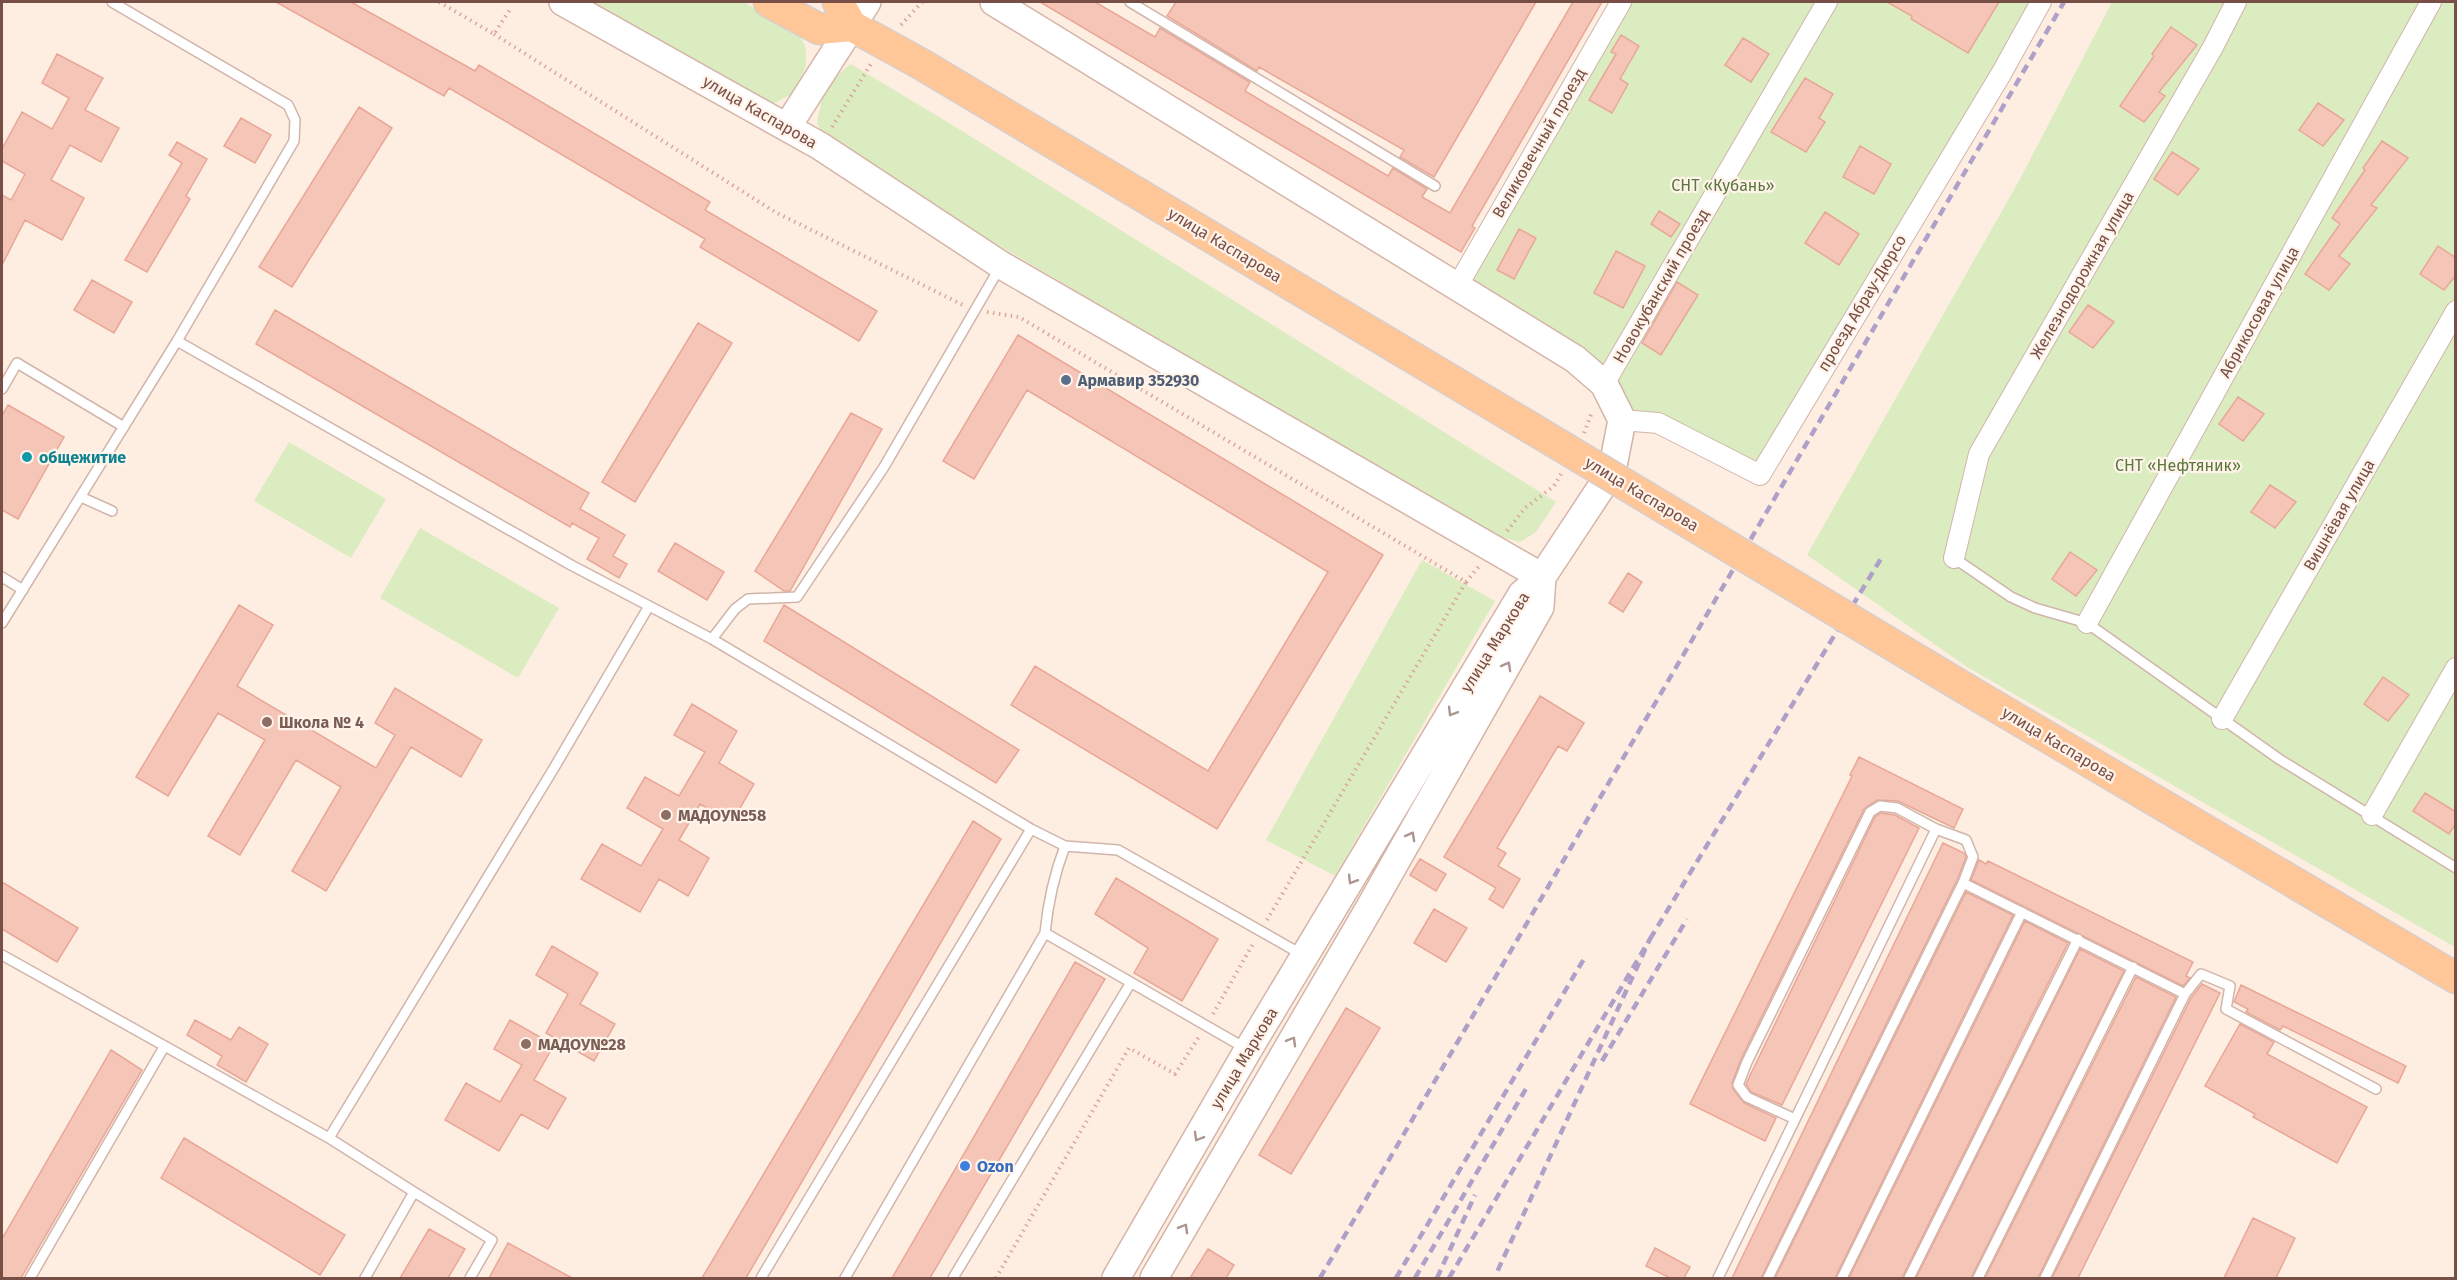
<svg xmlns="http://www.w3.org/2000/svg" width="2457" height="1280" font-family="'Fira Sans',sans-serif">
	<style>
		.green { fill: #daecc0 }
		.building { fill: #f5c5b8; stroke: #e8a797; stroke-width: 1.5 }
		.lines { fill: none; stroke-linecap: round; stroke-linejoin: round }
		.lane-casing { stroke: #d1b5ab; stroke-width: 12 }
		.street-casing { stroke: #d1b5ab; stroke-width: 22 }
		.secondary-casing { stroke: #d5b4a8; stroke-width: 30 }
		.primary-casing { stroke: #d9cecb; stroke-width: 33 }
		.path { stroke: #daa89b; stroke-width: 4; stroke-dasharray: 1.5 4.5; stroke-linecap: butt }
		.lane { stroke: #fff; stroke-width: 9 }
		.street { stroke: #fff; stroke-width: 20 }
		.secondary { stroke: #fff; stroke-width: 27 }
		.primary { stroke: #ffc698; stroke-width: 30 }
		.rail { stroke: #aea0c8; stroke-width: 4.5; stroke-dasharray: 9 6; stroke-linecap: butt }
		.primary-bridge-casing { stroke: #d9cecb; stroke-width: 33; stroke-linecap: butt }
		.primary-bridge { stroke: #ffc698; stroke-width: 30 }
		.oneway { stroke: #ad9591 }
		.service-dot { fill: #5c6f8a; stroke: #fff3ea; stroke-width: 2 }
		.culture-dot { fill: #0f9aa8; stroke: #fff3ea; stroke-width: 2 }
		.education-dot { fill: #8d6e63; stroke: #fff3ea; stroke-width: 2 }
		.shop-dot { fill: #3f7fe0; stroke: #fff3ea; stroke-width: 2 }
		.labels { text-anchor: middle; dominant-baseline: central; stroke-width: 4.5; stroke-linejoin: round; paint-order: stroke }
		.street-label { font-size: 16px; fill: #774f47; stroke: #fff3ea }
		.park-label { font-size: 16px; fill: #58783c; stroke: #fff3ea }
		.service-label { font-size: 16px; font-weight: bold; fill: #4e5e75; stroke: #fff3ea; text-anchor: start }
		.culture-label { font-size: 16px; font-weight: bold; fill: #0d838f; stroke: #fff3ea; text-anchor: start }
		.education-label { font-size: 16px; font-weight: bold; fill: #785e54; stroke: #fff3ea; text-anchor: start }
		.shop-label { font-size: 16px; font-weight: bold; fill: #366cbe; stroke: #fff3ea; text-anchor: start }
	</style>
	<rect width="100%" height="100%" fill="#feeee2"/>
	<path class="green" d="M 583,2 L 744,2 L 799,34 L 806,48 L 806,66 L 794,93 L 773,104 L 749,99 Z
		M 1621,2 L 2041,2 L 1760,475 L 1658,423 L 1622,420 L 1604,384 L 1458,285 Z
		M 2112,2 L 2455,2 L 2455,947 L 1967,667 L 1807,555 L 2020,179 Z
		M 851,64 L 954,126 L 1556,502 L 1536,532 L 1520,542 L 1487,533 L 832,147 L 817,124 C 822,92 826,84 851,64 Z
		M 289,442 L 386,499 L 351,558 L 254,501 Z
		M 420,528 L 559,608 L 518,678 L 380,598 Z
		M 1422,560 L 1495,601 L 1335,876 L 1266,840 Z"/>
	<path class="building" d="M 276,2 L 351,2 L 475,71 L 479,65 L 710,202 L 705,210 L 877,311 L 859,341 L 700,247 L 705,239 L 449,88 L 444,96 Z
		M 1040,2 L 1095,2 L 1155,37 L 1160,28 L 1250,82 L 1245,91 L 1388,176 L 1393,168 L 1427,189 L 1422,197 L 1450,213 L 1573,2 L 1602,2 L 1472,226 L 1475,228 L 1461,252 Z
		M 1176,2 L 1536,2 L 1434,177 L 1400,157 L 1404,150 L 1259,67 L 1257,71 L 1167,16 Z
		M 1887,2 L 1999,2 L 1968,53 L 1911,19 L 1912,16 Z
		M 2171,27 L 2197,45 L 2159,92 L 2165,96 L 2144,122 L 2120,106 L 2154,56 L 2152,54 Z
		M 1621,35 L 1639,46 L 1620,79 L 1628,84 L 1612,113 L 1589,100 L 1616,54 L 1611,52 Z
		M 1743,38 L 1769,54 L 1751,82 L 1725,65 Z
		M 57,54 L 103,78 L 85,110 L 119,128 L 101,162 L 70,145 L 51,180 L 84,198 L 62,240 L 25,220 L 2,265 L 2,195 L 11,200 L 25,174 L 2,161 L 2,149 L 22,112 L 52,129 L 69,98 L 42,83 Z
		M 1805,78 L 1833,94 L 1819,118 L 1825,122 L 1806,152 L 1771,132 Z
		M 2318,103 L 2344,120 L 2323,146 L 2299,130 Z
		M 359,107 L 392,128 L 292,287 L 259,267 Z
		M 241,118 L 271,135 L 255,163 L 224,146 Z
		M 2382,141 L 2408,158 L 2371,205 L 2377,208 L 2339,256 L 2350,264 L 2329,290 L 2305,274 L 2340,224 L 2332,218 L 2365,170 L 2363,168 Z
		M 177,142 L 207,159 L 186,196 L 190,199 L 147,272 L 125,260 L 182,163 L 169,155 Z
		M 1860,146 L 1891,164 L 1874,194 L 1843,177 Z
		M 2172,152 L 2199,169 L 2178,195 L 2154,179 Z
		M 1659,211 L 1680,224 L 1671,237 L 1651,224 Z
		M 1825,212 L 1859,234 L 1839,265 L 1805,243 Z
		M 1519,229 L 1536,238 L 1514,279 L 1497,270 Z
		M 2438,246 L 2456,258 L 2456,275 L 2444,290 L 2420,274 Z
		M 1616,251 L 1645,266 L 1623,308 L 1594,293 Z
		M 92,280 L 132,302 L 114,333 L 74,310 Z
		M 1677,282 L 1698,295 L 1661,355 L 1642,343 Z
		M 2088,305 L 2114,322 L 2093,348 L 2069,332 Z
		M 275,310 L 589,493 L 580,509 L 625,535 L 613,556 L 627,564 L 619,578 L 587,559 L 599,538 L 572,523 L 570,527 L 256,344 Z
		M 698,323 L 732,343 L 635,502 L 602,482 Z
		M 1018,335 L 1383,555 L 1217,829 L 1011,705 L 1035,666 L 1208,771 L 1328,572 L 1027,390 L 974,479 L 943,461 Z
		M 2238,397 L 2264,414 L 2243,441 L 2219,424 Z
		M 8,405 L 64,437 L 18,519 L 2,510 L 2,416 Z
		M 851,413 L 882,429 L 790,591 L 784,591 L 755,571 Z
		M 2270,485 L 2296,502 L 2275,528 L 2251,512 Z
		M 675,543 L 724,572 L 707,600 L 658,571 Z
		M 2070,552 L 2097,570 L 2076,596 L 2052,579 Z
		M 1628,573 L 1642,582 L 1623,612 L 1609,603 Z
		M 239,605 L 273,625 L 237,686 L 376,768 L 395,735 L 375,723 L 395,688 L 482,740 L 461,777 L 411,747 L 326,891 L 292,871 L 341,787 L 296,760 L 240,855 L 208,836 L 265,740 L 218,713 L 168,796 L 136,777 Z
		M 784,605 L 1019,750 L 996,783 L 764,641 Z
		M 2383,677 L 2409,695 L 2388,721 L 2364,704 Z
		M 1540,696 L 1584,723 L 1567,751 L 1558,746 L 1497,848 L 1506,853 L 1498,866 L 1520,879 L 1503,908 L 1489,899 L 1496,888 L 1444,857 Z
		M 692,704 L 737,731 L 719,763 L 754,784 L 732,822 L 700,804 L 679,840 L 709,858 L 688,896 L 659,879 L 640,912 L 581,879 L 602,844 L 641,866 L 663,829 L 627,808 L 645,777 L 679,796 L 705,752 L 674,735 Z
		M 1859,757 L 1963,809 L 1954,828 L 1898,801 L 1877,800 L 1864,809 L 1741,1059 L 1732,1083 L 1733,1089 L 1744,1103 L 1776,1118 L 1765,1141 L 1690,1104 L 1852,776 L 1850,775 Z
		M 2425,793 L 2456,812 L 2456,823 L 2449,834 L 2413,811 Z
		M 1881,813 L 1895,815 L 1919,828 L 1782,1105 L 1751,1092 L 1746,1084 L 1875,817 Z
		M 973,821 L 1001,839 L 746,1278 L 702,1278 Z
		M 1943,843 L 1964,853 L 1966,857 L 1957,880 L 1761,1278 L 1732,1278 Z
		M 1420,859 L 1446,874 L 1436,891 L 1410,875 Z
		M 1979,860 L 1986,864 L 1988,861 L 2193,962 L 2186,976 L 2190,978 L 2183,986 L 1971,880 Z
		M 1116,878 L 1218,939 L 1182,1001 L 1134,973 L 1148,948 L 1095,914 Z
		M 2,882 L 78,928 L 57,962 L 2,929 Z
		M 1966,892 L 2013,915 L 1835,1278 L 1775,1278 Z
		M 1434,909 L 1467,928 L 1446,962 L 1414,943 Z
		M 2025,921 L 2068,943 L 1902,1278 L 1849,1278 Z
		M 552,946 L 598,973 L 580,1004 L 615,1024 L 594,1061 L 546,1033 L 568,994 L 536,975 Z
		M 2080,949 L 2124,971 L 1971,1278 L 1916,1278 Z
		M 1075,962 L 1105,979 L 930,1278 L 892,1278 Z
		M 2136,977 L 2176,997 L 2038,1278 L 1985,1278 Z
		M 2202,984 L 2220,993 L 2078,1278 L 2052,1278 L 2191,998 Z
		M 2241,985 L 2406,1066 L 2398,1083 L 2283,1026 L 2280,1030 L 2246,1012 L 2248,1009 L 2234,1002 Z
		M 1346,1008 L 1380,1028 L 1291,1174 L 1259,1155 Z
		M 195,1020 L 231,1040 L 239,1027 L 268,1044 L 246,1082 L 217,1065 L 222,1056 L 187,1035 Z
		M 510,1020 L 554,1045 L 534,1080 L 566,1098 L 548,1129 L 521,1114 L 499,1151 L 445,1120 L 466,1083 L 500,1102 L 522,1065 L 494,1049 Z
		M 2240,1024 L 2274,1042 L 2267,1054 L 2367,1107 L 2337,1163 L 2253,1117 L 2255,1114 L 2205,1086 Z
		M 111,1050 L 142,1070 L 21,1278 L 2,1278 L 2,1239 Z
		M 184,1138 L 345,1235 L 320,1275 L 161,1178 Z
		M 2253,1218 L 2295,1238 L 2276,1278 L 2224,1278 Z
		M 429,1229 L 465,1249 L 448,1278 L 400,1278 Z
		M 508,1243 L 572,1278 L 489,1278 Z
		M 1655,1248 L 1690,1267 L 1684,1278 L 1670,1278 L 1646,1266 Z
		M 1208,1249 L 1234,1265 L 1226,1278 L 1190,1278 Z"/>
	<g class="lines">
		<defs>
			<path id="lane" d="M 1130,2 L 1435,186
				M 177,341 L 571,565 L 712,639 L 735,609 L 748,599 L 797,597 L 884,467 L 1000,267
				M 2,389 L 17,363 L 124,427
				M 81,497 L 112,511
				M 1954,558 L 2011,597 L 2035,608 L 2087,623 L 2279,759 L 2456,868
				M 2,577 L 23,590
				M 2,623 L 177,341 L 294,141 L 295,120 L 288,105 L 112,2
				M 712,639 L 1031,829 L 1065,846 C 1054,875 1048,902 1045,933 L 1245,1048
				M 1065,846 L 1118,850 L 1301,954
				M 1963,883 L 2185,994
				M 2,955 L 329,1138
				M 1795,1119 L 1747,1097 L 1738,1085 L 1747,1062 L 1870,812 L 1880,806 L 1897,808 L 1936,829
				M 414,1192 L 492,1240 L 470,1278
				M 30,1278 L 164,1047
				M 365,1278 L 414,1192 L 329,1138 L 554,768 L 649,606
				M 761,1278 L 1031,829
				M 845,1278 L 1045,933
				M 953,1278 L 1130,984
				M 1718,1278 L 1936,829 L 1966,840 L 1973,857 L 1963,883 L 1768,1278
				M 1842,1278 L 2022,912
				M 1909,1278 L 2078,939
				M 1978,1278 L 2133,967
				M 2045,1278 L 2185,994 L 2201,974 L 2230,986 L 2226,1009 L 2376,1089"/>
			<path id="street" d="M 1458,285 L 1621,2
				M 1604,384 L 1827,2
				M 1622,420 L 1658,423 L 1760,475 L 2001,74 L 2041,2
				M 1954,558 L 1979,454 L 2213,47 L 2236,2
				M 2087,623 L 2431,2
				M 2222,719 L 2456,311
				M 2372,815 L 2456,668"/>
			<path id="secondary" d="M 563,2 L 820,146 L 1001,265 L 1542,577
				M 994,2 L 1575,359 L 1604,384 L 1622,420 L 1612,471 L 1542,577 L 1522,594 L 1248,1050 L 1116,1278
				M 787,127 L 867,2
				M 1154,1278 L 1370,907 L 1540,607 L 1542,577"/>
			<path id="primary" d="M 769,2 L 819,29 L 852,26
				M 838,2 L 852,26 L 921,64 L 1531,428
				M 1966,689 L 2456,978"/>
		</defs>
		<use href="#lane" class="lane-casing"/>
		<use href="#street" class="street-casing"/>
		<use href="#secondary" class="secondary-casing"/>
		<use href="#primary" class="primary-casing"/>
		<path class="path" d="M 439,2 L 494,34 L 511,8
			M 901,25 L 922,2
			M 494,34 L 775,212 L 963,305
			M 832,127 L 872,62
			M 987,312 L 1019,317 L 1466,582 L 1480,565
			M 1584,433 L 1592,412
			M 1507,531 L 1525,508 L 1554,486 L 1561,474
			M 1267,920 L 1466,582
			M 1213,1014 L 1254,942
			M 996,1278 L 1129,1048 L 1175,1074 L 1200,1035"/>
		<use href="#lane" class="lane"/>
		<use href="#street" class="street"/>
		<use href="#secondary" class="secondary"/>
		<use href="#primary" class="primary"/>
		<path class="rail" d="M 1650,939 L 1882,557
			M 1602,1061 L 1687,919
			M 1320,1278 L 2064,2
			M 1396,1278 L 1585,957
			M 1415,1278 L 1527,1087
			M 1437,1278 L 1475,1195
			M 1449,1278 L 1650,939 L 1497,1272"/>
		<defs>
			<path id="primary-bridge" d="M 1531,428 L 1966,689"/>
		</defs>
		<use href="#primary-bridge" class="primary-bridge-casing"/>
		<use href="#primary-bridge" class="primary-bridge"/>
	</g>
	<defs><path id="oneway-chevron" d="M-2-3.5L2.5 0L-2 3.5" fill="none" stroke-width="1.6" stroke-linecap="round" stroke-linejoin="round" transform="scale(1.5)"/></defs>
	<g class="oneway">
		<use href="#oneway-chevron" transform="translate(1507 666) rotate(-61)"/>
		<use href="#oneway-chevron" transform="translate(1452 712) rotate(121)"/>
		<use href="#oneway-chevron" transform="translate(1411 836) rotate(-61)"/>
		<use href="#oneway-chevron" transform="translate(1352 880) rotate(121)"/>
		<use href="#oneway-chevron" transform="translate(1292 1041) rotate(-60)"/>
		<use href="#oneway-chevron" transform="translate(1198 1137) rotate(120)"/>
		<use href="#oneway-chevron" transform="translate(1184 1228) rotate(-60)"/>
	</g>
	<circle class="service-dot" cx="1066" cy="380" r="6"/>
	<circle class="culture-dot" cx="27" cy="457" r="6"/>
	<g class="education-dot">
		<circle cx="267" cy="722" r="6"/>
		<circle cx="666" cy="815" r="6"/>
		<circle cx="526" cy="1044" r="6"/>
	</g>
	<circle class="shop-dot" cx="965" cy="1166" r="6"/>
	<g class="labels">
		<g class="street-label">
			<text transform="translate(760 112) rotate(30)">улица Каспарова</text>
			<text transform="translate(1539 143) rotate(-60)">Великовечный проезд</text>
			<text transform="translate(1225 245) rotate(31)">улица Каспарова</text>
			<text transform="translate(2082 275) rotate(-60)">Железнодорожная улица</text>
			<text transform="translate(1661 286) rotate(-60)">Новокубанский проезд</text>
			<text transform="translate(1862 303) rotate(-59)">проезд Абрау-Дюрсо</text>
			<text transform="translate(2259 312) rotate(-61)">Абрикосовая улица</text>
			<text transform="translate(1642 494) rotate(31)">улица Каспарова</text>
			<text transform="translate(2339 515) rotate(-60)">Вишнёвая улица</text>
			<text transform="translate(1495 642) rotate(-58)">улица Маркова</text>
			<text transform="translate(2059 744) rotate(31)">улица Каспарова</text>
			<text transform="translate(1244 1058) rotate(-59)">улица Маркова</text>
		</g>
		<g class="park-label">
			<text x="1723" y="185">СНТ «Кубань»</text>
			<text x="2178" y="465">СНТ «Нефтяник»</text>
		</g>
		<g class="service-label">
			<text x="1078" y="380">Армавир 352930</text>
		</g>
		<g class="culture-label">
			<text x="39" y="457">общежитие</text>
		</g>
		<g class="education-label">
			<text x="279" y="722">Школа № 4</text>
			<text x="678" y="815">МАДОУ№58</text>
			<text x="538" y="1044">МАДОУ№28</text>
		</g>
		<g class="shop-label">
			<text x="977" y="1166">Ozon</text>
		</g>
	</g>
	<rect width="2457" height="1280" fill="none" stroke="#774f47" stroke-width="6"/>
</svg>
